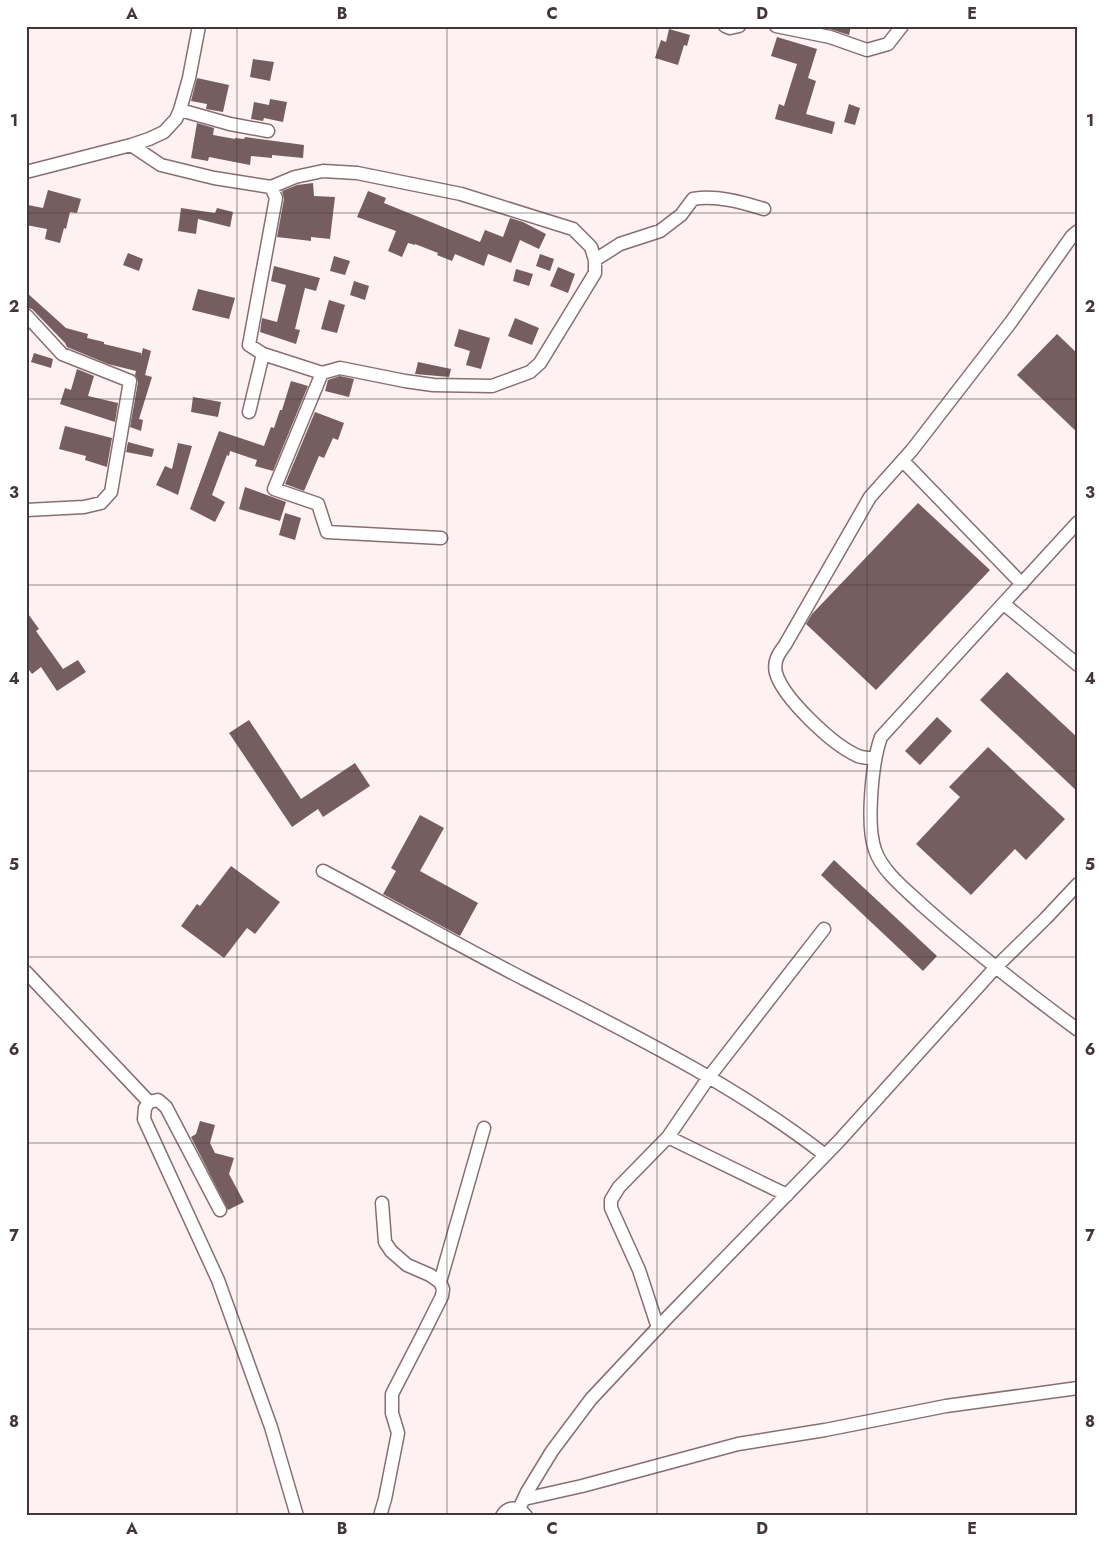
<svg xmlns="http://www.w3.org/2000/svg" width="1104" height="1542" font-family="Jost,sans-serif">
	<style>
		.building { fill: #765d60 }
		.lines { fill: none; stroke-linecap: round; stroke-linejoin: round }
		.minor-casing { stroke: #876e71; stroke-width: 15 }
		.minor { stroke: #fff; stroke-width: 12 }
		.grid { fill: none; stroke: #423738; stroke-width: 1; stroke-opacity: 0.55 }
		.neatline { fill: none; stroke: #423738; stroke-width: 2 }
		.grid-label { font-size: 16px; text-anchor: middle; font-weight: bold; fill: #423738 }
	</style>
	<rect width="100%" height="100%" fill="#fdf1f2"/>
	<path class="building" d="M 820,26 L 851,26 L 849,35 Z
		M 669,29 L 690,35 L 687,46 L 684,45 L 678,65 L 655,58 L 661,40 L 666,42 Z
		M 777,37 L 817,49 L 808,78 L 816,81 L 806,114 L 835,122 L 832,134 L 775,119 L 779,104 L 784,106 L 797,64 L 771,56 Z
		M 253,59 L 274,62 L 270,81 L 250,77 Z
		M 197,78 L 229,85 L 223,112 L 206,109 L 207,104 L 191,101 Z
		M 270,99 L 287,102 L 283,122 L 264,118 L 263,121 L 251,119 L 254,102 L 269,105 Z
		M 849,104 L 860,108 L 855,125 L 844,122 Z
		M 197,123 L 214,128 L 213,135 L 235,139 L 235,138 L 244,139 L 245,137 L 304,145 L 303,158 L 272,155 L 272,158 L 251,156 L 250,165 L 209,157 L 208,161 L 191,158 Z
		M 313,183 L 314,196 L 335,197 L 330,239 L 311,237 L 311,241 L 277,237 L 284,199 L 282,191 L 297,185 Z
		M 48,190 L 81,199 L 77,213 L 70,212 L 66,229 L 64,228 L 60,243 L 45,239 L 47,229 L 26,225 L 28,205 L 43,208 Z
		M 368,191 L 386,198 L 384,203 L 480,242 L 485,230 L 503,237 L 510,218 L 523,222 L 546,234 L 539,249 L 520,240 L 511,263 L 488,254 L 484,266 L 455,254 L 452,261 L 437,255 L 438,253 L 415,244 L 415,245 L 408,243 L 402,257 L 388,251 L 396,231 L 357,217 Z
		M 181,208 L 215,213 L 217,208 L 233,212 L 230,227 L 198,219 L 196,234 L 178,231 Z
		M 128,253 L 143,259 L 139,271 L 123,265 Z
		M 540,254 L 554,259 L 550,271 L 536,266 Z
		M 334,256 L 350,261 L 345,275 L 330,271 Z
		M 274,266 L 320,278 L 316,291 L 305,288 L 295,329 L 300,330 L 296,344 L 260,332 L 262,318 L 277,322 L 286,285 L 271,281 Z
		M 558,267 L 575,274 L 568,293 L 550,286 Z
		M 516,269 L 533,274 L 529,286 L 513,281 Z
		M 354,281 L 369,286 L 365,300 L 350,295 Z
		M 198,289 L 235,298 L 229,319 L 192,310 Z
		M 26,292 L 66,328 L 88,334 L 87,338 L 104,342 L 104,344 L 141,353 L 141,356 L 143,348 L 151,351 L 145,375 L 152,377 L 139,419 L 143,420 L 141,431 L 130,427 L 138,382 L 135,375 L 136,371 L 108,364 L 67,347 L 65,343 L 32,309 L 26,307 Z
		M 329,300 L 345,305 L 337,333 L 321,329 Z
		M 515,318 L 539,328 L 532,345 L 508,336 Z
		M 459,329 L 490,338 L 481,369 L 466,365 L 470,351 L 454,346 Z
		M 1057,334 L 1078,354 L 1078,433 L 1017,375 Z
		M 34,353 L 53,359 L 51,368 L 31,362 Z
		M 418,362 L 451,369 L 449,377 L 415,374 Z
		M 77,369 L 94,376 L 88,396 L 118,403 L 115,422 L 60,404 L 65,388 L 71,390 Z
		M 340,376 L 354,379 L 349,397 L 325,391 L 328,380 Z
		M 291,381 L 308,386 L 273,471 L 255,466 L 257,460 L 230,451 L 229,456 L 227,455 L 212,495 L 225,502 L 215,522 L 190,509 L 219,431 L 264,446 L 271,427 L 274,428 L 280,410 L 282,410 Z
		M 193,397 L 221,402 L 218,417 L 191,412 Z
		M 315,412 L 344,423 L 338,440 L 333,438 L 324,458 L 319,456 L 304,491 L 285,484 Z
		M 65,426 L 112,438 L 107,467 L 85,460 L 86,456 L 59,449 Z
		M 128,442 L 154,449 L 152,457 L 126,452 Z
		M 178,443 L 192,446 L 178,495 L 156,485 L 165,466 L 172,469 Z
		M 245,487 L 286,502 L 280,521 L 239,509 Z
		M 918,503 L 990,570 L 876,690 L 806,624 L 812,614 Z
		M 285,513 L 301,518 L 295,540 L 279,535 Z
		M 26,611 L 39,629 L 36,631 L 63,669 L 78,660 L 86,672 L 57,691 L 41,667 L 32,674 L 26,666 Z
		M 1007,672 L 1078,738 L 1078,792 L 980,700 Z
		M 937,717 L 952,731 L 920,765 L 905,751 Z
		M 249,720 L 301,799 L 355,763 L 370,786 L 323,817 L 318,809 L 292,827 L 229,733 Z
		M 988,747 L 1065,819 L 1026,860 L 1015,849 L 971,895 L 916,844 L 960,797 L 949,787 Z
		M 420,815 L 444,828 L 420,871 L 478,903 L 460,936 L 383,894 L 396,871 L 391,868 Z
		M 834,860 L 937,956 L 923,971 L 821,875 Z
		M 231,866 L 280,902 L 255,934 L 247,928 L 224,958 L 181,926 L 197,904 L 200,906 Z
		M 200,1121 L 215,1125 L 210,1143 L 215,1153 L 234,1158 L 229,1174 L 244,1202 L 228,1210 L 191,1137 L 196,1134 Z"/>
	<g class="lines">
		<defs>
			<path id="minor" d="M 725,26 L 730,28 L 739,26
				M 776,26 L 830,37 L 867,50 L 888,44 L 902,26
				M 180,110 L 230,124 L 268,131
				M 131,145 L 161,165 L 214,178 L 271,187 L 276,198 L 249,345 L 263,354 L 322,373 L 274,489 L 318,504 L 327,532 L 441,538
				M 26,172 L 131,145 L 149,139 L 164,132 L 176,119 L 180,110 L 189,78 L 199,26
				M 271,187 L 295,177 L 323,171 L 357,173 L 461,194 L 573,229 L 591,247 L 595,260 L 595,273 L 540,363 L 530,372 L 492,386 L 433,385 L 405,381 L 340,368 L 322,373
				M 595,260 L 620,244 L 660,231 L 681,215 L 693,199 C 717,195 741,202 764,209
				M 26,315 L 62,354 L 130,381 L 111,492 L 101,503 L 84,507 L 26,510
				M 249,412 L 263,354
				M 903,461 L 1022,584
				M 1078,522 L 881,737 C 872,762 866,825 875,850 C 882,871 905,889 921,904 C 971,949 1024,990 1078,1030
				M 1004,604 L 1078,665
				M 875,759 C 869,758 861,758 856,755 C 832,744 783,698 776,673 C 773,661 779,653 785,645 L 870,497 L 912,450 L 1011,322 L 1072,236 L 1078,231
				M 323,871 C 391,907 458,945 526,980 C 629,1033 734,1084 825,1155
				M 26,972 L 149,1102
				M 787,1195 L 668,1137 L 709,1077 L 824,929
				M 220,1210 L 166,1107 L 158,1100 L 149,1102 L 145,1108 L 144,1119 L 218,1280 L 271,1427 L 297,1516
				M 440,1282 L 484,1128
				M 658,1328 L 639,1270 L 611,1208 L 611,1200 L 619,1187 L 668,1137
				M 524,1499 L 582,1486 L 738,1444 L 825,1430 L 946,1406 L 1078,1388
				M 519,1509 L 527,1492 L 552,1451 L 591,1399 L 665,1320 L 839,1141 L 995,968 L 1046,918 L 1078,884
				M 380,1516 L 385,1499 L 398,1433 L 392,1413 L 392,1394 L 423,1334 L 442,1296 L 443,1289 L 440,1282 L 430,1275 L 407,1265 L 391,1251 L 385,1242 L 382,1203
				M 502,1516 C 508,1506 519,1506 526,1516"/>
		</defs>
		<use href="#minor" class="minor-casing"/>
		<use href="#minor" class="minor"/>
	</g>
	<path class="grid" d="M 237,26 L 237,1516M 447,26 L 447,1516M 657,26 L 657,1516M 867,26 L 867,1516M 26,213 L 1078,213M 26,399 L 1078,399M 26,585 L 1078,585M 26,771 L 1078,771M 26,957 L 1078,957M 26,1143 L 1078,1143M 26,1329 L 1078,1329"/>
	<rect width="1104" height="1542" fill="none" stroke="#ffffff" stroke-width="55"/>
	<rect x="28" y="28" width="1048" height="1486" class="neatline"/>
	<g class="grid-label">
		<text x="132" y="19">A</text>
		<text x="342" y="19">B</text>
		<text x="552" y="19">C</text>
		<text x="762" y="19">D</text>
		<text x="972" y="19">E</text>
		<text x="14" y="126">1</text>
		<text x="1090" y="126">1</text>
		<text x="14" y="312">2</text>
		<text x="1090" y="312">2</text>
		<text x="14" y="498">3</text>
		<text x="1090" y="498">3</text>
		<text x="14" y="684">4</text>
		<text x="1090" y="684">4</text>
		<text x="14" y="870">5</text>
		<text x="1090" y="870">5</text>
		<text x="14" y="1055">6</text>
		<text x="1090" y="1055">6</text>
		<text x="14" y="1241">7</text>
		<text x="1090" y="1241">7</text>
		<text x="14" y="1427">8</text>
		<text x="1090" y="1427">8</text>
		<text x="132" y="1534">A</text>
		<text x="342" y="1534">B</text>
		<text x="552" y="1534">C</text>
		<text x="762" y="1534">D</text>
		<text x="972" y="1534">E</text>
	</g>
</svg>
